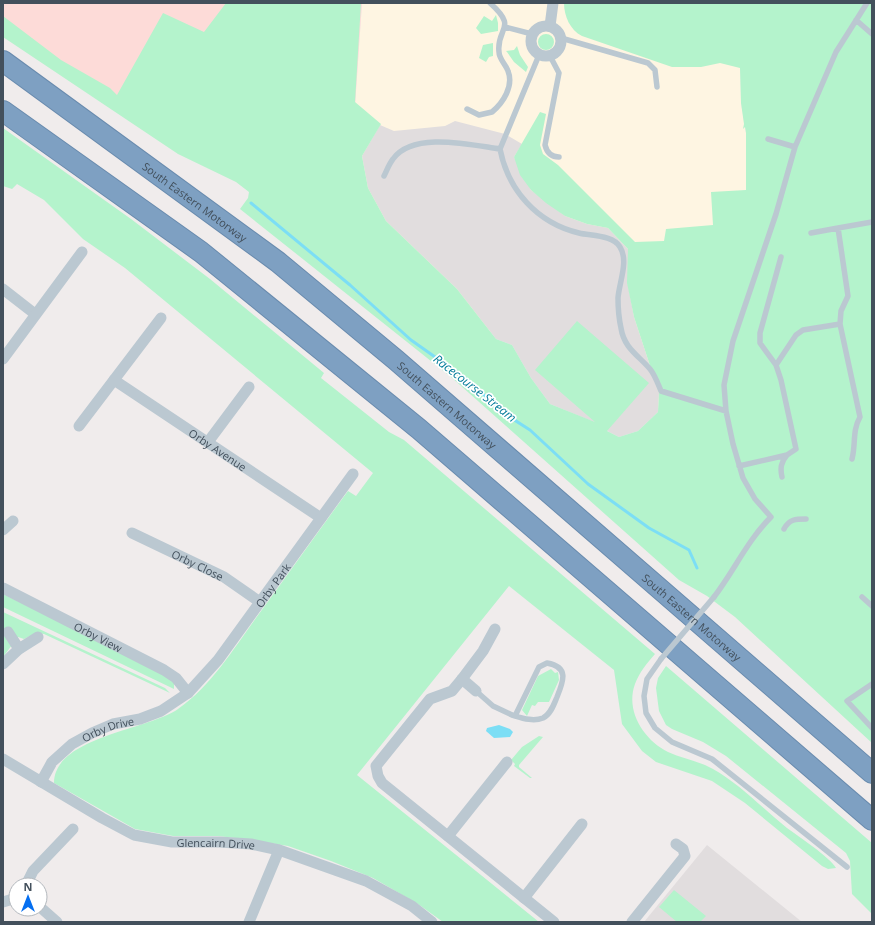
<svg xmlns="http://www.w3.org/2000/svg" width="875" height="925" font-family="'Open Sans',sans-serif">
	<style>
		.commercial { fill: #fef5e2 }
		.education { fill: #e1ddde }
		.medical { fill: #fddbd8 }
		.green { fill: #b4f3cc }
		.water { fill: #7cdef5 }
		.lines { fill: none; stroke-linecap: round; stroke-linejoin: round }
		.stream { stroke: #7cdef5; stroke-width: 3 }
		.highway-casing { stroke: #698bae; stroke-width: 22 }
		.lane { stroke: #bbc8d1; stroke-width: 5.5 }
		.street { stroke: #bbc8d1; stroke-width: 11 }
		.highway { stroke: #7ea0c2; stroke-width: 20 }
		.lane-bridge { stroke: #bbc8d1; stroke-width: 5.5 }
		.labels { text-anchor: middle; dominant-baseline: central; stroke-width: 3.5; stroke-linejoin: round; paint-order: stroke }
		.street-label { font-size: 11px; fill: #43505c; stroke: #fff }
		.water-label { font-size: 12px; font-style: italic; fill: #037c9a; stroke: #fff }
	</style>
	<rect width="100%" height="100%" fill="#f0ecec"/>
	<path class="commercial" d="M 362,3 L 764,3 L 740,50 L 741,103 L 746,133 L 764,194 L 703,428 L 344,267 Z"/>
	<path class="education" d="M 455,121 L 505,134 L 522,144 L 514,157 L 531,190 L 565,216 L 587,224 L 608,228 L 628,249 L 628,285 L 634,317 L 659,393 L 658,412 L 638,431 L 619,437 L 609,432 L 599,424 L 550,404 L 531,378 L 512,345 L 496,339 L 457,289 L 386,221 L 368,188 L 362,156 L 380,125 L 394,131 L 445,126 Z
		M 707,845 L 802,922 L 644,922 Z"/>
	<path class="medical" d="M 3,3 L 362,3 L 344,267 L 253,194 L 152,121 L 3,27 Z"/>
	<path class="green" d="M 226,3 L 361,3 L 355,102 L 381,124 L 362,156 L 368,188 L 386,221 L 457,289 L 496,339 L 512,345 L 531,378 L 550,404 L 595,422 L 535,370 L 577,321 L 649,383 L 607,431 L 619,437 L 638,431 L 658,412 L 659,393 L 634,317 L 627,283 L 628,249 L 608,228 L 587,224 L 565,216 L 546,203 L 531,190 L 520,175 L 514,157 L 540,112 L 546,114 L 540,145 L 543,154 L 558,165 L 635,242 L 664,241 L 666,229 L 713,225 L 711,192 L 746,190 L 746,133 L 745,127 L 743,129 L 744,124 L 741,103 L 740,68 L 720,63 L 701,67 L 672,67 L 582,36 C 570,30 564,16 564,3 L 872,3 L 872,743 L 735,617 L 707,596 L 679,580 L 451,377 L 240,209 L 248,198 L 249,192 L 236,182 L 178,154 L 3,37 L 3,16 L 61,60 L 110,88 L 117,95 L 163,13 L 204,32 Z
		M 496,15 L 498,23 L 498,31 L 481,34 L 476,28 L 484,16 L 492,21 Z
		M538 42a8 8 0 1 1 16 0a8 8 0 1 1-16 0Z
		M 493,43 L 493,56 L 489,57 L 486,62 L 479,58 L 483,45 Z
		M 517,46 L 520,55 L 528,67 L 526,72 L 514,62 L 507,52 L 506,51 L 514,50 Z
		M 3,128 L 131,219 L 210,279 L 324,373 L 321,378 L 389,432 L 404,440 L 655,654 C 647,663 639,673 635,684 C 625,711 644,740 668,752 C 683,759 699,761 713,769 C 740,784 763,809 787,828 C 799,837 830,857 836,868 L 828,869 L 822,866 L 745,803 L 712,781 L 656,762 L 642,751 L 622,724 L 614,670 L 509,586 L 357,775 L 539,922 L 443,922 L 418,904 L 373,878 L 331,861 L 288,846 L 253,840 L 218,836 L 173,836 L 135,829 L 54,783 C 54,737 148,730 178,709 C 211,686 232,651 256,618 C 287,576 317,533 348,491 L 356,496 L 373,473 L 125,268 L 83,239 L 44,200 L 17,184 L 12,189 L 3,186 Z
		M 3,594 L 155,668 L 174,682 L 174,689 L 3,607 Z
		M 3,612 L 165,688 L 170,693 L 44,634 L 36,633 L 24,639 L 18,637 L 3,657 Z
		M 666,666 L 872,843 L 872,914 L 852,894 L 850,861 L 846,853 L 726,756 L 703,742 L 672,729 L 666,725 L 659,711 L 656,688 L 658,678 Z
		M 551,669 L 555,673 L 558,672 L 559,680 L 549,702 L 538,702 L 535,706 L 532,705 L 527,716 L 522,710 L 538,676 Z
		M 539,736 L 543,737 L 519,765 L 519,767 L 532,778 L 530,778 L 514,766 L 515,764 L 511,760 L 522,747 Z
		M 674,890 L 706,916 L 700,922 L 677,922 L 659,907 Z"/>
	<path class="water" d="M 499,725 L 510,729 L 513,732 L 510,737 L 494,738 L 486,731 L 487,728 Z"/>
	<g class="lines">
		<path class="stream" d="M 251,203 L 350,285 L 411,340 L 469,381 L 502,412 L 530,430 L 588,484 L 649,528 L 689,550 L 697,568"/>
		<defs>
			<g id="highway">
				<path id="s6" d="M 3,61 L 278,262 L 396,360 L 872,773"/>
				<path d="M 3,111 L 201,252 L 419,429 L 872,820"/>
			</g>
		</defs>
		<use href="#highway" class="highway-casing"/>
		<path class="lane" d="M 856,20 L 872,34
			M 505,27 L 532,34
			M 561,38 L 648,63 L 655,70 L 657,87
			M 539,55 L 500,149 C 508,190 537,223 579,233 C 591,236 613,235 620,247 C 629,261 619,283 618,298 C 618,308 619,319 621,328 C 624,348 638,355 650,369 C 655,375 658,384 661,391 L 726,411
			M 550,56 L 559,73 L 545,145 C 547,153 552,157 559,157
			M 467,109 L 479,115 L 492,112 C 503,103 514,86 508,71 C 506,65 499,59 499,52 C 496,27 519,29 490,3
			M 768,139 L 795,147
			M 384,176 C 387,170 389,164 393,159 C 413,131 471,145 500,149
			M 811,233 L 838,228
			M 840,324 L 841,311 L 848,296 L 838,228 L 872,222
			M 776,365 L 760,343 L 760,333 L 781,257
			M 739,466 L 787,455 L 796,449 L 781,380 L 776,365 L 796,335 L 803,330 L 840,324 L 860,417 C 852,431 856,444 852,459
			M 782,477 C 780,468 781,462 787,455
			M 784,529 C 789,519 796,519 806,519
			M 714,597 C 734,571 747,541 771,517 L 755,499 L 743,478 L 733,444 L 726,411 L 724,385 L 733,341 L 776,214 L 795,147 L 836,52 L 867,3
			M 862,597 L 872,606
			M 661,659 L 647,679 L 644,696 L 646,713 L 655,728 L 672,742 L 712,759 L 847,867
			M 872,684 L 847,701 L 872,728
			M 476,691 L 493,706 L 512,715 C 522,718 533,722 543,718 C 551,714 554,704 557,697 C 563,682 570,667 547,663 L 539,667 L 515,716"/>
		<g class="street">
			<circle cx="546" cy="41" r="15"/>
			<path d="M 550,26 L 553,3"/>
			<path d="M 3,289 L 35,314"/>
			<path d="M 3,359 L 82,252"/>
			<path id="s1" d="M 114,380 L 321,518"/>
			<path d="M 79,426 L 161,318"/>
			<path d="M 208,442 L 249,387"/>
			<path d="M 3,530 L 13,521"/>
			<path id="s2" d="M 132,533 L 224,577 L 260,602"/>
			<path id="s3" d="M 3,588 L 164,670 L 176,678 L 188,693"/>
			<path d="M 495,629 L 483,651 L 462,679 L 452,691 L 430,699 L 376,766 L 378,776 L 382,783 L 554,922"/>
			<path d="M 8,632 L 19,649"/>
			<path d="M 3,664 L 19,649 L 38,637"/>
			<path d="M 462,679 L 476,691"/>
			<path id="s4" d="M 3,759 L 102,818 L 134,835 L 172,842 L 219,842 L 251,844 L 279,850 L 366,881 L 412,906 L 432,922"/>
			<path id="s5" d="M 41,782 L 52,762 L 72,744 L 92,733 L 113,724 L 140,719 L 161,711 L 188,693 L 218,660 L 353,474"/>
			<path d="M 448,836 L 507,762"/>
			<path d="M 26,885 L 33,871 L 73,829"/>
			<path d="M 524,898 L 582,824"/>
			<path d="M 3,902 L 16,898"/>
			<path d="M 40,907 L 57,922"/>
			<path d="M 249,922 L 279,850"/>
			<path d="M 632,922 L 685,856 L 683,849 L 676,844"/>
		</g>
		<use href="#highway" class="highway"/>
		<path class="lane-bridge" d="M 661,659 L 714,597"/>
	</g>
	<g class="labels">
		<g class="street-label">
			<text stroke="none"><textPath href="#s6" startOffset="238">South Eastern Motorway</textPath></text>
			<text stroke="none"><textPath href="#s6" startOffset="562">South Eastern Motorway</textPath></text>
			<text stroke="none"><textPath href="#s1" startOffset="125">Orby Avenue</textPath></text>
			<text stroke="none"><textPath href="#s2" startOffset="73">Orby Close</textPath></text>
			<text stroke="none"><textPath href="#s5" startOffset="315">Orby Park</textPath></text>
			<text stroke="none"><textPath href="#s6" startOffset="886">South Eastern Motorway</textPath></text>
			<text stroke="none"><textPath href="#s3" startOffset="107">Orby View</textPath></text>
			<text stroke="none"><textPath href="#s5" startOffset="89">Orby Drive</textPath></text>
			<text stroke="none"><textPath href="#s4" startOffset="234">Glencairn Drive</textPath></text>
		</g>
		<g class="water-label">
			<text transform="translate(475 388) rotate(38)">Racecourse Stream</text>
		</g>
	</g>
	<rect width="875" height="925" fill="none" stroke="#43505c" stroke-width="8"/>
	<g transform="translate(28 897)"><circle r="19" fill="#ffffff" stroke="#b4b9be"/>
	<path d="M0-3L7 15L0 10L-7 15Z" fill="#056ff1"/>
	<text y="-6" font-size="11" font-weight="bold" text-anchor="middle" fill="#43505c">N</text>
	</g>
</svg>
